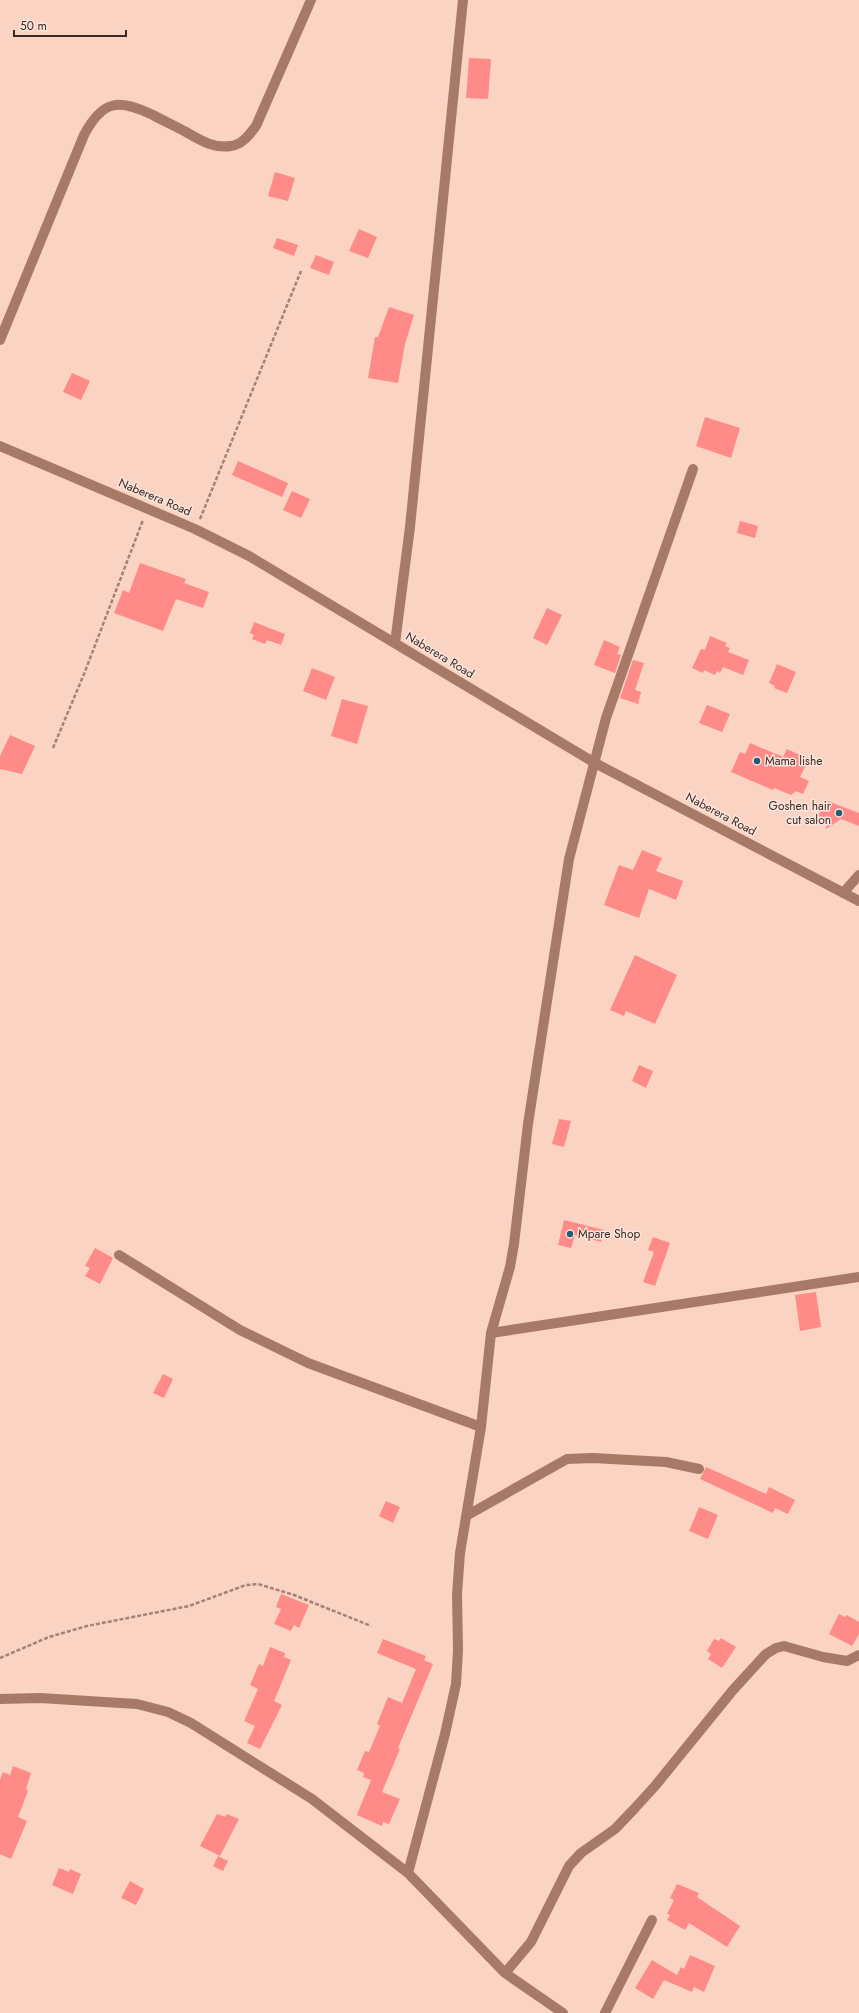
<svg xmlns="http://www.w3.org/2000/svg" width="859" height="2013" font-family="Jost,sans-serif">
	<style>
		.building { fill: #fe8b87 }
		.lines { fill: none; stroke-linecap: round; stroke-linejoin: round }
		.path { stroke: #a18377; stroke-width: 2.5; stroke-dasharray: 4 2; stroke-linecap: butt }
		.minor { stroke: #a77a68; stroke-width: 10 }
		.poi-dot { fill: #1f6074; stroke: #fae5dd; stroke-width: 1.5 }
		.labels { text-anchor: middle; dominant-baseline: central; stroke-width: 3; stroke-linejoin: round; paint-order: stroke }
		.street-label { font-size: 12px; fill: #3c2921; stroke: #fae5dd }
		.poi-label { font-size: 12px; fill: #3c2921; stroke: #fae5dd; text-anchor: start }
	</style>
	<rect width="100%" height="100%" fill="#fbd3c3"/>
	<path class="building" d="M 469,58 L 491,59 L 488,99 L 466,98 Z
		M 275,172 L 295,178 L 288,201 L 268,196 Z
		M 359,229 L 377,237 L 368,258 L 349,251 Z
		M 277,238 L 298,245 L 294,256 L 273,248 Z
		M 316,255 L 334,262 L 329,275 L 310,268 Z
		M 389,307 L 414,315 L 405,344 L 398,383 L 368,378 L 375,337 L 378,337 Z
		M 72,373 L 90,381 L 81,400 L 63,392 Z
		M 705,417 L 740,428 L 731,458 L 696,446 Z
		M 238,461 L 288,483 L 282,497 L 232,475 Z
		M 292,491 L 310,499 L 301,518 L 283,510 Z
		M 740,521 L 758,526 L 755,538 L 737,533 Z
		M 140,563 L 186,579 L 184,583 L 209,592 L 203,608 L 176,599 L 163,631 L 114,613 L 123,590 L 129,593 Z
		M 547,608 L 562,615 L 547,645 L 533,638 Z
		M 254,622 L 285,634 L 281,645 L 267,640 L 265,644 L 252,639 L 254,635 L 250,633 Z
		M 710,636 L 727,643 L 725,646 L 730,648 L 728,652 L 749,660 L 743,675 L 723,667 L 720,673 L 717,671 L 715,675 L 704,670 L 703,673 L 692,668 L 701,649 L 705,650 Z
		M 604,640 L 620,647 L 617,654 L 621,655 L 615,673 L 594,665 Z
		M 633,660 L 644,663 L 635,690 L 641,692 L 638,704 L 620,698 Z
		M 777,664 L 796,672 L 787,693 L 774,688 L 775,686 L 769,683 Z
		M 312,668 L 335,677 L 326,700 L 303,691 Z
		M 342,699 L 368,706 L 357,744 L 331,736 Z
		M 707,705 L 730,714 L 722,732 L 699,723 Z
		M 10,735 L 35,746 L 22,774 L 0,769 L 0,756 Z
		M 750,743 L 783,757 L 787,749 L 809,759 L 800,777 L 809,781 L 803,794 L 796,791 L 791,795 L 774,788 L 773,790 L 731,772 L 740,752 L 745,754 Z
		M 825,800 L 859,813 L 859,826 L 841,819 L 826,829 L 827,820 L 818,816 Z
		M 642,850 L 662,858 L 656,871 L 683,881 L 676,900 L 649,889 L 639,918 L 604,905 L 619,865 L 633,870 Z
		M 635,955 L 677,975 L 655,1024 L 626,1011 L 624,1016 L 610,1010 Z
		M 639,1065 L 653,1071 L 646,1088 L 632,1081 Z
		M 559,1119 L 571,1121 L 564,1147 L 552,1144 Z
		M 564,1220 L 604,1230 L 601,1242 L 575,1235 L 571,1248 L 558,1245 Z
		M 653,1237 L 670,1243 L 655,1286 L 643,1282 L 654,1252 L 648,1250 Z
		M 95,1248 L 113,1258 L 100,1284 L 85,1276 L 90,1268 L 85,1266 Z
		M 816,1292 L 821,1327 L 800,1331 L 795,1295 Z
		M 163,1374 L 173,1379 L 164,1398 L 153,1393 Z
		M 706,1467 L 766,1494 L 769,1487 L 795,1500 L 788,1514 L 775,1508 L 773,1513 L 700,1479 Z
		M 386,1501 L 400,1507 L 393,1523 L 379,1516 Z
		M 699,1507 L 718,1515 L 708,1539 L 689,1531 Z
		M 281,1594 L 309,1605 L 299,1628 L 294,1625 L 291,1631 L 274,1624 L 281,1609 L 276,1607 Z
		M 839,1614 L 845,1617 L 847,1615 L 859,1622 L 859,1634 L 852,1646 L 829,1634 Z
		M 721,1638 L 736,1647 L 722,1668 L 708,1659 L 711,1654 L 707,1651 L 714,1639 L 719,1641 Z
		M 383,1639 L 426,1656 L 424,1660 L 433,1664 L 398,1748 L 400,1749 L 382,1792 L 400,1799 L 389,1824 L 383,1822 L 382,1826 L 357,1815 L 371,1780 L 363,1777 L 364,1773 L 357,1770 L 365,1751 L 369,1752 L 380,1726 L 377,1724 L 388,1697 L 402,1703 L 416,1669 L 377,1653 Z
		M 270,1647 L 285,1653 L 284,1657 L 291,1660 L 274,1701 L 282,1705 L 260,1749 L 247,1743 L 255,1726 L 244,1721 L 258,1689 L 250,1685 L 259,1664 L 263,1666 Z
		M 13,1766 L 31,1773 L 26,1789 L 28,1791 L 18,1817 L 27,1821 L 11,1859 L 0,1854 L 0,1780 L 3,1772 L 10,1775 Z
		M 217,1814 L 225,1817 L 227,1814 L 239,1819 L 220,1856 L 200,1846 Z
		M 218,1856 L 228,1861 L 223,1871 L 213,1866 Z
		M 59,1868 L 69,1872 L 70,1869 L 81,1874 L 73,1894 L 52,1885 Z
		M 130,1881 L 144,1889 L 136,1905 L 121,1898 Z
		M 677,1884 L 699,1893 L 697,1897 L 740,1926 L 727,1947 L 689,1923 L 685,1930 L 667,1920 L 670,1915 L 667,1914 L 674,1900 L 670,1898 Z
		M 690,1955 L 715,1966 L 704,1992 L 694,1987 L 692,1992 L 664,1980 L 653,1999 L 635,1988 L 652,1960 L 677,1975 L 681,1967 L 684,1969 Z"/>
	<g class="lines">
		<path class="path" d="M 200,519 L 301,271
			M 53,748 L 84,674 L 143,520
			M 0,1658 L 49,1637 L 87,1626 L 189,1606 L 246,1585 L 258,1584 L 294,1595 L 371,1626"/>
		<path class="minor" d="M 0,340 L 84,135 C 103,99 119,99 153,115 C 164,121 175,126 186,132 C 200,140 214,149 231,146 C 242,145 250,134 256,126 L 311,0
			M 0,446 L 195,529 L 249,556 L 595,763 L 859,901
			M 395,643 L 410,527 L 463,0
			M 843,893 L 859,875
			M 119,1255 L 240,1330 L 308,1363 L 481,1427
			M 491,1333 L 859,1277
			M 466,1516 L 567,1459 L 593,1458 L 666,1462 L 699,1469
			M 0,1699 L 40,1698 L 137,1704 L 168,1712 L 191,1723 L 312,1799 L 408,1873 L 505,1973 L 563,2013
			M 408,1873 L 445,1734 L 456,1684 L 458,1650 L 457,1594 L 460,1553 L 481,1427 L 491,1333 L 510,1267 L 514,1244 L 528,1124 L 569,859 L 606,718 L 693,469
			M 505,1973 L 531,1942 L 569,1866 L 581,1853 L 615,1829 L 635,1808 L 655,1786 L 733,1690 L 766,1654 L 776,1648 L 784,1646 L 823,1657 L 847,1661 L 859,1655
			M 605,2013 L 652,1920"/>
	</g>
	<g class="poi-dot">
		<circle cx="757" cy="761" r="4"/>
		<circle cx="839" cy="813" r="4"/>
		<circle cx="570" cy="1234" r="4"/>
	</g>
	<g class="labels">
		<g class="street-label">
			<text transform="translate(155 497) rotate(23)">Naberera Road</text>
			<text transform="translate(440 655) rotate(31)">Naberera Road</text>
			<text transform="translate(721 814) rotate(28)">Naberera Road</text>
		</g>
		<g class="poi-label">
			<text x="765" y="761">Mama lishe</text>
			<text x="831" y="806" text-anchor="end">Goshen hair<tspan x="831" dy="14">cut salon</tspan></text>
			<text x="578" y="1234">Mpare Shop</text>
		</g>
	</g>
	<path d="M14 30v6h112v-6" fill="none" stroke="#3c2921" stroke-width="2"/>
	<text x="20" y="30" font-size="12" fill="#3c2921" stroke="#fae5dd" stroke-width="3" paint-order="stroke">50 m</text>
</svg>
